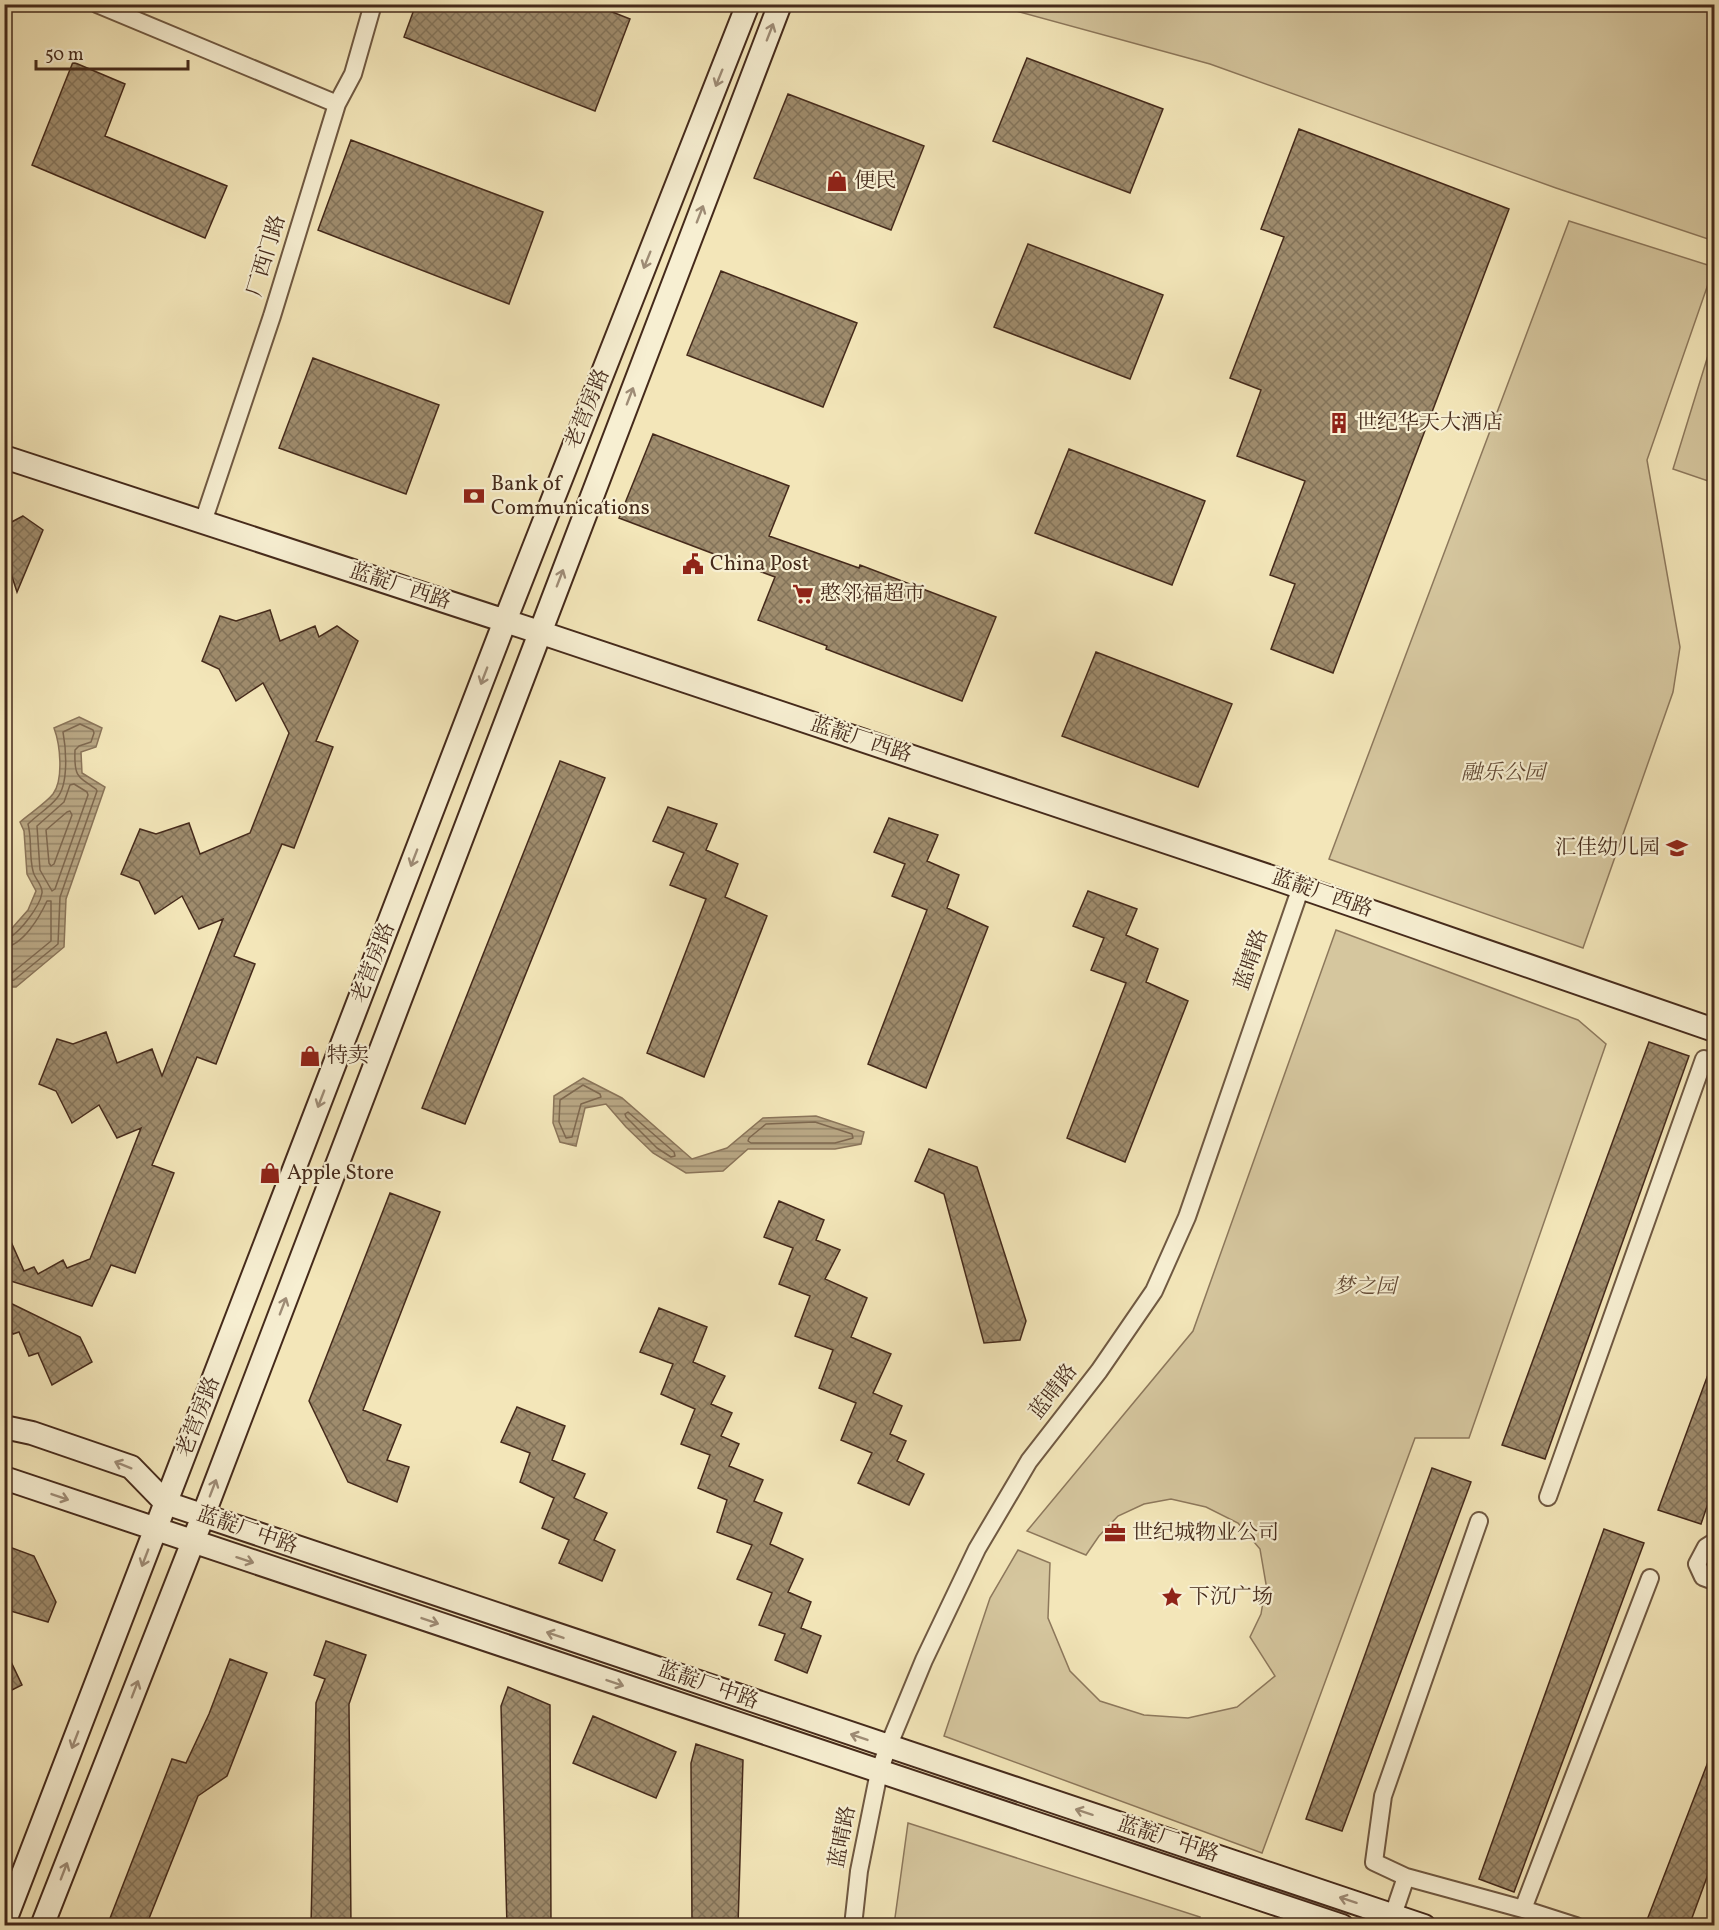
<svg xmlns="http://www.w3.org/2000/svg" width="1719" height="1930" font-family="Vollkorn,'Noto Serif SC',serif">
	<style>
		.green { fill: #d5c69e; stroke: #8d785c; stroke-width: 1.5 }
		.water { fill: url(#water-rules); stroke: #8a7459; stroke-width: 1.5 }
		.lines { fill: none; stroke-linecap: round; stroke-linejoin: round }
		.shore { stroke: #7e684f; stroke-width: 1.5 }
		.building { fill: url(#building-cross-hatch); stroke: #452a1b; stroke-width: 1.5 }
		.street-casing { stroke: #705942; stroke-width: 20 }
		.secondary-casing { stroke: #452a1b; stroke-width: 26 }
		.street { stroke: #f7efd2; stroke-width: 16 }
		.secondary { stroke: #f7efd2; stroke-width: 22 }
		.oneway { stroke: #9e8c76 }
		.labels { text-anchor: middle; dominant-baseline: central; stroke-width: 4.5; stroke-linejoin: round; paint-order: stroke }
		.poi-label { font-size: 21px; fill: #452a1b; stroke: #f7efd2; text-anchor: start }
		.street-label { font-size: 21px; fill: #452a1b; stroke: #f7efd2 }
		.park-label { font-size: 21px; font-style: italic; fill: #624935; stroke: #f7efd2 }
	</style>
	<defs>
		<pattern id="water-rules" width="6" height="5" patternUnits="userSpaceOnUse" patternTransform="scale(1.5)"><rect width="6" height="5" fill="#b8a683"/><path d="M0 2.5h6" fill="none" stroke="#97876a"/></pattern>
		<pattern id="building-cross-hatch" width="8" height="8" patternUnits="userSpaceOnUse" patternTransform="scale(1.5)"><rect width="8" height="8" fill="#9f8c6d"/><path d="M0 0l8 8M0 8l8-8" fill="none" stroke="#837359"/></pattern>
	</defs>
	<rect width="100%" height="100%" fill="#f3e6b9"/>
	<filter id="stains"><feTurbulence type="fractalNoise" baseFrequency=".00333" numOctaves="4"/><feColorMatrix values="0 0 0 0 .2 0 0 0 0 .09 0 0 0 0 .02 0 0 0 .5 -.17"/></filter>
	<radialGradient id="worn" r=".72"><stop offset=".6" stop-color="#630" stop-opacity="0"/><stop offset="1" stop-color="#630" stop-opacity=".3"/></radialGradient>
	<path class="green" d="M 994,5 L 1714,5 L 1714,241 L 1556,188 L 1210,64 Z
		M 1569,221 L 1714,267 L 1647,460 L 1680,647 L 1673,692 L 1583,948 L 1329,859 Z
		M 1714,336 L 1714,483 L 1673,469 Z
		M 1336,930 L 1578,1020 L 1606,1044 L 1469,1438 L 1415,1438 L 1262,1853 L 944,1736 L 990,1598 L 1018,1550 L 1050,1563 L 1048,1618 L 1070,1671 L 1100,1701 L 1144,1715 L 1188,1718 L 1237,1707 L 1275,1676 L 1250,1637 L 1261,1614 L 1266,1584 L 1260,1549 L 1238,1523 L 1206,1507 L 1171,1499 L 1144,1504 L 1118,1516 L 1099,1536 L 1086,1555 L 1027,1531 L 1193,1331 Z
		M 908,1823 L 1200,1917 L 1198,1925 L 894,1925 Z"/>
	<path class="water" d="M 79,717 L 102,728 L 96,747 L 81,752 L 82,773 L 105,787 L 66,899 L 64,947 L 16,987 L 5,987 L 5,936 L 28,910 L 36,891 L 27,874 L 24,831 L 20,822 C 29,814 46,803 53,794 C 64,779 60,744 54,728 Z
		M 583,1078 L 622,1098 L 692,1159 L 727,1148 L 763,1118 L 816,1116 L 864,1132 L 861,1144 L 835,1149 L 748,1149 L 723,1171 L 686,1173 L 653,1153 L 626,1127 L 606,1104 L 585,1108 L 576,1146 L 560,1142 L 553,1123 L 554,1096 Z"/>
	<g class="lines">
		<path class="shore" d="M 74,784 L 87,792 L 88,795 L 55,889 L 52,891 L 40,870 L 37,826 L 64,802 L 70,785 Z
			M 70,811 L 72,815 L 54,864 L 51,866 L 49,863 L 46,830 L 67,812 Z
			M 4,939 C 17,938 40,906 42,893 C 43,885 34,878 33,871 C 29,856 32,839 28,824 C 37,815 49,808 57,798 C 69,784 66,748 63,732 L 80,724 L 93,730 L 94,733 L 91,742 L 79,746 L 75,750 C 74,775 76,776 96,789 L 97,791 L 60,897 L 58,944 L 14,980 L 4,981
			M 4,947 C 23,946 40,916 47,901 L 51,901 L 51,941 L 12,973 L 4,973
			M 583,1085 L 600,1094 L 601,1097 L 581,1104 L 572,1137 L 566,1138 L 559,1122 L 560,1100 Z
			M 628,1112 L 674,1152 L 675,1156 L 671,1157 L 657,1148 L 626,1117 L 625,1114 Z
			M 815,1122 L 852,1134 L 853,1138 L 835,1143 L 751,1143 L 748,1141 L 749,1138 L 766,1124 Z"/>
	</g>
	<path class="building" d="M 416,4 L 592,4 L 630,19 L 595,111 L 404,37 Z
		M 1027,58 L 1163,109 L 1130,193 L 993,141 Z
		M 73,62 L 125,84 L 105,136 L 227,186 L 205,238 L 32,165 Z
		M 788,94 L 924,146 L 891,230 L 754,178 Z
		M 1299,129 L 1509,209 L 1333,673 L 1271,649 L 1295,584 L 1270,575 L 1305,481 L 1237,456 L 1261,390 L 1230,378 L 1284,237 L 1261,229 Z
		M 351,140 L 543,212 L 509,304 L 318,230 Z
		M 1028,244 L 1163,295 L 1130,379 L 994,327 Z
		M 721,271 L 857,323 L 823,407 L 687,355 Z
		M 313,358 L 439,405 L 406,494 L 279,448 Z
		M 653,434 L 789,486 L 769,536 L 859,568 L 860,565 L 996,617 L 962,701 L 826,649 L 827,646 L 758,620 L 775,577 L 619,518 Z
		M 1069,449 L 1205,501 L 1172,585 L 1035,533 Z
		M 23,516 L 43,530 L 17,592 L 4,552 L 4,526 Z
		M 270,610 L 280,641 L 315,626 L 319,637 L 337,626 L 358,641 L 316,741 L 333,747 L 294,848 L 282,844 L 234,956 L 255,964 L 216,1064 L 197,1057 L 152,1165 L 174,1173 L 135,1273 L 111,1265 L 92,1306 L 4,1279 L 4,1226 L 24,1271 L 34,1267 L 38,1274 L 63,1260 L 67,1268 L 90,1259 L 141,1128 L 117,1138 L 99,1105 L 72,1123 L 56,1091 L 39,1084 L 57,1039 L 73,1044 L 106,1032 L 117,1063 L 152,1049 L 162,1076 L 223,919 L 199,929 L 182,896 L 155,914 L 139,881 L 121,874 L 140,829 L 156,834 L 189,823 L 200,854 L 250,833 L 289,733 L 263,683 L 236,701 L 219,669 L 202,661 L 220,616 L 236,621 Z
		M 1096,652 L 1232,704 L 1198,787 L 1062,736 Z
		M 560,761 L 605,778 L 465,1124 L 422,1108 Z
		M 668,807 L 717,824 L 706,850 L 738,864 L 725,897 L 767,916 L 704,1077 L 647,1053 L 706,899 L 670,885 L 684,853 L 653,841 Z
		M 889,818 L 938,835 L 927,861 L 959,875 L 947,908 L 988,927 L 926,1088 L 868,1064 L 927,910 L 892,896 L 905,864 L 874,852 Z
		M 1088,891 L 1137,909 L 1126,935 L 1158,949 L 1146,982 L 1188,1001 L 1125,1162 L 1067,1138 L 1126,983 L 1091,970 L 1104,938 L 1073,926 Z
		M 1649,1042 L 1689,1056 L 1545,1459 L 1502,1445 Z
		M 929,1149 L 977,1167 L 1026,1321 L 1020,1340 L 984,1343 L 944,1194 L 915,1181 Z
		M 390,1193 L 440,1212 L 363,1410 L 401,1425 L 387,1460 L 409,1467 L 397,1502 L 348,1482 L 309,1401 Z
		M 779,1201 L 824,1220 L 816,1240 L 840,1250 L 825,1279 L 867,1298 L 851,1337 L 891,1354 L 873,1393 L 902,1406 L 890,1434 L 906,1441 L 897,1461 L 924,1474 L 909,1505 L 858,1483 L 872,1453 L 841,1440 L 856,1403 L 819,1388 L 833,1350 L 795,1336 L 810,1296 L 779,1284 L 793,1248 L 764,1237 Z
		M 4,1300 L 80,1337 L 92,1362 L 52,1385 L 38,1353 L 29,1356 L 19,1332 L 13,1334 L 4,1323 Z
		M 659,1308 L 707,1327 L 693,1362 L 725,1376 L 711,1404 L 732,1413 L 721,1436 L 739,1444 L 729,1466 L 763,1480 L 754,1501 L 782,1513 L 770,1544 L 803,1559 L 788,1592 L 811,1602 L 801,1628 L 821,1636 L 807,1673 L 775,1660 L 785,1634 L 759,1625 L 772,1593 L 737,1579 L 752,1545 L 717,1532 L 727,1500 L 698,1488 L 710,1455 L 681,1444 L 695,1409 L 661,1394 L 673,1364 L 640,1352 Z
		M 1713,1361 L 1714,1361 L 1714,1486 L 1701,1524 L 1658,1510 Z
		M 517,1407 L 565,1426 L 552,1460 L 585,1474 L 574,1498 L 607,1513 L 594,1540 L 615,1550 L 602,1581 L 559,1563 L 569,1540 L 542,1528 L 554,1498 L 520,1482 L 530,1453 L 501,1442 Z
		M 1432,1468 L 1471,1482 L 1342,1831 L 1306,1819 Z
		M 1604,1529 L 1644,1543 L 1514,1892 L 1479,1879 Z
		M 4,1545 L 34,1556 L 56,1602 L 48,1622 L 7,1610 L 4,1600 Z
		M 326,1641 L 366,1655 L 349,1704 L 351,1926 L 311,1926 L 316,1703 L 325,1679 L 314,1675 Z
		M 4,1647 L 22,1685 L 4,1694 Z
		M 230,1659 L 267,1673 L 227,1776 L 198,1796 L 146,1926 L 107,1926 L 172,1759 L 186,1763 L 209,1714 Z
		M 508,1687 L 550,1705 L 551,1926 L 507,1926 L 501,1706 Z
		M 593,1716 L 676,1752 L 656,1798 L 573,1763 Z
		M 696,1744 L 743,1760 L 738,1926 L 692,1926 L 691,1763 Z
		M 1713,1749 L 1714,1858 L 1689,1926 L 1664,1926 L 1647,1920 Z"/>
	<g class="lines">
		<defs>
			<path id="street" d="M 97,4 L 337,104
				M 203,522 L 272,316 L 337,104 L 353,74 L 373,4
				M 1548,1497 L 1704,1059 L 1714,1063
				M 1479,1521 L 1383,1796 L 1374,1862 L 1406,1877 L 1523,1909 L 1650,1578
				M 1714,1542 L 1706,1547 L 1697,1564 L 1703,1577 L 1714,1581
				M 1523,1909 L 1576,1926
				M 1390,1924 L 1406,1877
				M 853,1926 L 859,1871 L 879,1772 L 888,1747 L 924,1660 L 977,1549 L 1029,1461 L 1099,1371 L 1154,1291 L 1187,1217 L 1301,887"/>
			<path id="secondary" d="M 4,457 L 539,632 L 1274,878 L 1714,1030
				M 4,1427 L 32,1433 L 131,1467 L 166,1503 L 1424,1926
				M 4,1478 L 1342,1926
				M 4,1923 L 505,621 L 748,4
				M 42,1926 L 203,1516 L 780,4"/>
		</defs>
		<use href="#street" class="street-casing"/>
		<use href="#secondary" class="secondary-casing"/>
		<use href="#street" class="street"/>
		<use href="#secondary" class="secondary"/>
	</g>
	<defs><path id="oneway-shaft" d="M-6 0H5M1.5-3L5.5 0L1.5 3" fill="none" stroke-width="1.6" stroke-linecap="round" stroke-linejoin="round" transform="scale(1.5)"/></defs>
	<g class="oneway">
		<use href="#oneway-shaft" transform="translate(770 32) rotate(-69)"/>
		<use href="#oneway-shaft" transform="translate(719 78) rotate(112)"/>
		<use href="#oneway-shaft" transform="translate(700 214) rotate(-69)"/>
		<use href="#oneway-shaft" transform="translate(647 260) rotate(112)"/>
		<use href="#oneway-shaft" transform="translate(630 396) rotate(-69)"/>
		<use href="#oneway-shaft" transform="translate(560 578) rotate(-69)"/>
		<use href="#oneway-shaft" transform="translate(484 676) rotate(111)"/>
		<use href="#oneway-shaft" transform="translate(414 858) rotate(111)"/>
		<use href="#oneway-shaft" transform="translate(321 1099) rotate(111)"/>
		<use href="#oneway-shaft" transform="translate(283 1306) rotate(-69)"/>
		<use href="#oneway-shaft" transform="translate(123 1465) rotate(-158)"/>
		<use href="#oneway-shaft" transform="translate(213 1488) rotate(-69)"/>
		<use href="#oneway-shaft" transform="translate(60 1497) rotate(19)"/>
		<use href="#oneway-shaft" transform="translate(145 1558) rotate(111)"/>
		<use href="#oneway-shaft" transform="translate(245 1560) rotate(18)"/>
		<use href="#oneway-shaft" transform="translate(430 1621) rotate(19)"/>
		<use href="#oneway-shaft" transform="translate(555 1635) rotate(-161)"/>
		<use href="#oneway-shaft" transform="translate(615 1683) rotate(19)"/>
		<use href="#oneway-shaft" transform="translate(135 1689) rotate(-69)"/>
		<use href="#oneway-shaft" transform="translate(859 1737) rotate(-161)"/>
		<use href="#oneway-shaft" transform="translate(75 1740) rotate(111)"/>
		<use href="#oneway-shaft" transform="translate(1084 1812) rotate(-162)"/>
		<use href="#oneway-shaft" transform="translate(64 1871) rotate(-69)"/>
		<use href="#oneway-shaft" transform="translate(1348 1900) rotate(-162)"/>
	</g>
	<defs>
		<symbol id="shop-bare" viewBox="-9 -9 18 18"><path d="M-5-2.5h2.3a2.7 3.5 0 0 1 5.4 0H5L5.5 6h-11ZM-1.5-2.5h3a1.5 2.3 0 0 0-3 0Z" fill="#8f2418" stroke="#f7efd2" stroke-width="2.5" paint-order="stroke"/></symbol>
		<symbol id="building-bare" viewBox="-9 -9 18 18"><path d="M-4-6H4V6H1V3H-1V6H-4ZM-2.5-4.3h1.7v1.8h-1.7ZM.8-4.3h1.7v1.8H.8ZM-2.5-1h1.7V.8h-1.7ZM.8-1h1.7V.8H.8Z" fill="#8f2418" stroke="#f7efd2" stroke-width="2.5" paint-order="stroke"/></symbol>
		<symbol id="bank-bare" viewBox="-9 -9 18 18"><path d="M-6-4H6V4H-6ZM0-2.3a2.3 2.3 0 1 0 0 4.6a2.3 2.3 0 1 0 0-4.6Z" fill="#8f2418" stroke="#f7efd2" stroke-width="2.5" paint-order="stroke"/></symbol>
		<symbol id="civic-bare" viewBox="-9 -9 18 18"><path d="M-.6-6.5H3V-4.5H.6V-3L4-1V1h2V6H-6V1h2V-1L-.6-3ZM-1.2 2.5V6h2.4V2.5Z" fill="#8f2418" stroke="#f7efd2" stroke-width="2.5" paint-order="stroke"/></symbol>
		<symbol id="supermarket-bare" viewBox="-9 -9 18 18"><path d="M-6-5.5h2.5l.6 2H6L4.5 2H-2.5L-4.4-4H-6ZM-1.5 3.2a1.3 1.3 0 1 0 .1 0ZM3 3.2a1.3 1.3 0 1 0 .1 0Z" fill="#8f2418" stroke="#f7efd2" stroke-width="2.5" paint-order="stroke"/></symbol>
		<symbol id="school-bare" viewBox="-9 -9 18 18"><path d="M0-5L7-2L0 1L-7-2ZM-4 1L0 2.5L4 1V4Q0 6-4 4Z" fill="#8f2418" stroke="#f7efd2" stroke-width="2.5" paint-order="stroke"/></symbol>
		<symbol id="office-bare" viewBox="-9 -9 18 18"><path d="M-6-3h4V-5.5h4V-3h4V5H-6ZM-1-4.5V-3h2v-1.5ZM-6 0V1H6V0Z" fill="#8f2418" stroke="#f7efd2" stroke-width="2.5" paint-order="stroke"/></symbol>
		<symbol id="sight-bare" viewBox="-9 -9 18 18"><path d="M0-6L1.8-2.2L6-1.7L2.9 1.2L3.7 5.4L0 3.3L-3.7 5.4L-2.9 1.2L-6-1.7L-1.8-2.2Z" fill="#8f2418" stroke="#f7efd2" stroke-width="2.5" paint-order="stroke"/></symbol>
	</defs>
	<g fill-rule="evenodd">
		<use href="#shop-bare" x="822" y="166" width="30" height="30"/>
		<use href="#building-bare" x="1324" y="408" width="30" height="30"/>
		<use href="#bank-bare" x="459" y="481" width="30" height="30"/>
		<use href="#civic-bare" x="678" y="549" width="30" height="30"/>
		<use href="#supermarket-bare" x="788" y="579" width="30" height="30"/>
		<use href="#school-bare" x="1662" y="833" width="30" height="30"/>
		<use href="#shop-bare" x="295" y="1041" width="30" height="30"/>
		<use href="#shop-bare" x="255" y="1158" width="30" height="30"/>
		<use href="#office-bare" x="1100" y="1518" width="30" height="30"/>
		<use href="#sight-bare" x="1157" y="1582" width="30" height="30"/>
	</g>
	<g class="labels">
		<g class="poi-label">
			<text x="854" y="181">便民</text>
			<text x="1356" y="423">世纪华天大酒店</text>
			<text x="491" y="484">Bank of<tspan x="491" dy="24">Communications</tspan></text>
			<text x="710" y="564">China Post</text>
			<text x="820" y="594">憨邻福超市</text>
			<text x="1660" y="848" text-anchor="end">汇佳幼儿园</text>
			<text x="327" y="1056">特卖</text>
			<text x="287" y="1173">Apple Store</text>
			<text x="1132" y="1533">世纪城物业公司</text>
			<text x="1189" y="1597">下沉广场</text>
		</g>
		<g class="street-label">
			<text transform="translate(267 256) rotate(-73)">厂西门路</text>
			<text transform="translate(588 409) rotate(-68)">老营房路</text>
			<text transform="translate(400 587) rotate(18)">蓝靛厂西路</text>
			<text transform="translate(861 740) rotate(18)">蓝靛厂西路</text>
			<text transform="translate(1322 894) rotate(19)">蓝靛厂西路</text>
			<text transform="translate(1252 960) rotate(-71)">蓝晴路</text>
			<text transform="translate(374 963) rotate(-69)">老营房路</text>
			<text transform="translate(1054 1392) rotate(-52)">蓝晴路</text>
			<text transform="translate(199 1417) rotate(-69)">老营房路</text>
			<text transform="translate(247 1531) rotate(19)">蓝靛厂中路</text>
			<text transform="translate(708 1686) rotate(19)">蓝靛厂中路</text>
			<text transform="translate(843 1837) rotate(-79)">蓝晴路</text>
			<text transform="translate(1168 1840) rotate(18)">蓝靛厂中路</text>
		</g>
		<g class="park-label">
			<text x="1503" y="773">融乐公园</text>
			<text x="1365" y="1287">梦之园</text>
		</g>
	</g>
	<rect width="1719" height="1930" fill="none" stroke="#f3e6b9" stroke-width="24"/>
	<rect x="6" y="6" width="1707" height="1918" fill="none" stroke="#452a1b" stroke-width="3"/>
	<rect x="12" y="12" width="1695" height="1906" fill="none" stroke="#452a1b" stroke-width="1.5"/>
	<path d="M36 60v9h152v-9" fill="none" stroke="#452a1b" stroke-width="3"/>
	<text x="45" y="60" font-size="18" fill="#452a1b" stroke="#f7efd2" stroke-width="4.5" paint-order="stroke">50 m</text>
	<rect width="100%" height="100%" filter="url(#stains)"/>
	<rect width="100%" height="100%" fill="url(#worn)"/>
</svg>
